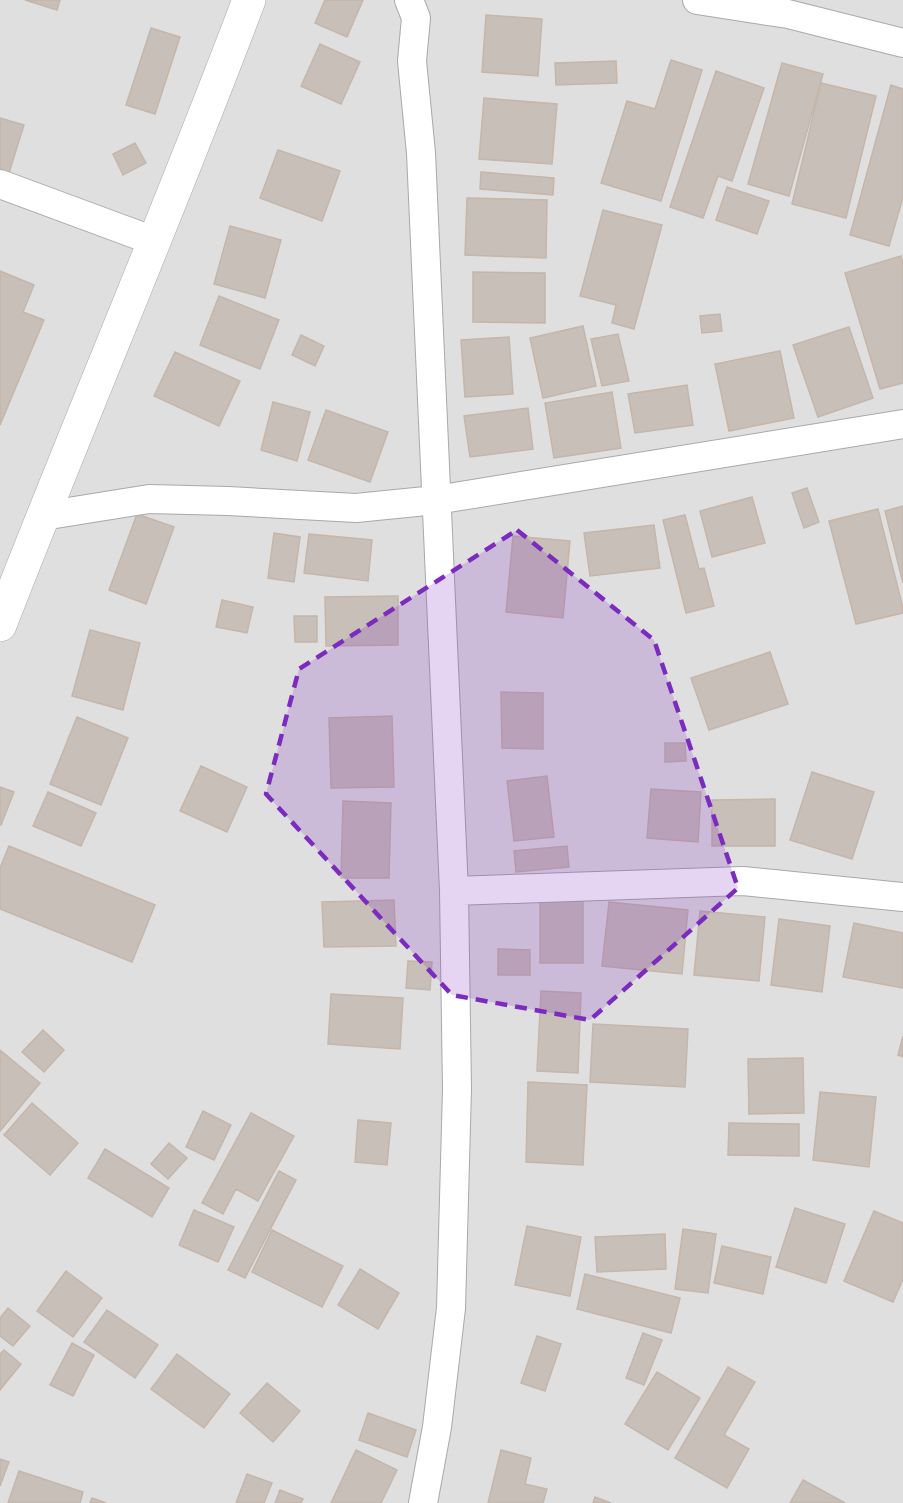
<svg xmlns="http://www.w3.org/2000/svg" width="903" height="1503" font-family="'Archivo Narrow',sans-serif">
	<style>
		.residential { fill: #e0dfdf }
		.building { fill: #c7bfb8; stroke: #c4b6ab; stroke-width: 1.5 }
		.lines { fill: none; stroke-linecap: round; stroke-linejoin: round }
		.minor-casing { stroke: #a9a9a9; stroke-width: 30 }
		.tertiary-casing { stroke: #a9a9a9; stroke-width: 34 }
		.minor { stroke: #fff; stroke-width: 28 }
		.tertiary { stroke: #fff; stroke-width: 33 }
		.marked { fill: #7b2cbf; fill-opacity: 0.2; stroke: #7b2cbf; stroke-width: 4.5; stroke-dasharray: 12 8; stroke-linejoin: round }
	</style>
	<rect width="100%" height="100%" fill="#f2efe9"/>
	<path class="residential" d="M 0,0 L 903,0 L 903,1503 L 0,1503 Z"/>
	<path class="building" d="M 25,0 L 60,0 L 57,10 Z
		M 325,0 L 363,0 L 347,37 L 315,23 Z
		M 486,15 L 542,19 L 538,76 L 482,72 Z
		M 151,28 L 180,37 L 155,114 L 126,105 Z
		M 320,44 L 360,62 L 341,104 L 301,86 Z
		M 671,60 L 702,70 L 661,201 L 601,183 L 627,101 L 655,109 Z
		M 616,61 L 617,83 L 556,85 L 555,63 Z
		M 782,63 L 823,74 L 789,196 L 748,184 Z
		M 716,71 L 764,88 L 732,181 L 718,176 L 703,218 L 670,207 Z
		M 821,83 L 876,96 L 846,218 L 792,204 Z
		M 891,85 L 903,89 L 903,197 L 889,246 L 850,235 Z
		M 484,98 L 557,104 L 552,164 L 479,159 Z
		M 0,118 L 24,125 L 8,176 L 0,174 Z
		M 135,143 L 146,163 L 123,175 L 113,154 Z
		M 278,150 L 340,171 L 322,221 L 260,198 Z
		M 481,172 L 554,178 L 553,195 L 480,189 Z
		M 727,187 L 769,201 L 757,234 L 716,220 Z
		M 467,198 L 547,200 L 546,258 L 465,255 Z
		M 603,210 L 662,225 L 634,329 L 612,323 L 616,305 L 580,296 Z
		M 230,226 L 281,240 L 265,298 L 214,284 Z
		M 901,256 L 903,263 L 903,383 L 880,389 L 845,273 Z
		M 0,271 L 34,285 L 23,312 L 44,320 L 0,425 Z
		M 473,272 L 545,273 L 545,323 L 473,322 Z
		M 219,296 L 279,320 L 260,369 L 200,345 Z
		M 720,314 L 722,331 L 702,333 L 700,316 Z
		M 583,326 L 596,386 L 543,398 L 530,338 Z
		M 849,327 L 873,398 L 818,417 L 793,345 Z
		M 618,334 L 629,381 L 602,386 L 591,339 Z
		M 301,335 L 324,346 L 315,366 L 292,355 Z
		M 509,337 L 513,394 L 465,397 L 461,340 Z
		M 780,351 L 794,418 L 729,431 L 715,364 Z
		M 175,352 L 240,381 L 219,426 L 154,396 Z
		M 687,385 L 693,425 L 635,433 L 628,394 Z
		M 612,392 L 621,448 L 554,458 L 545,403 Z
		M 273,402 L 310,412 L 297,461 L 261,450 Z
		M 528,408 L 533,449 L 470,457 L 464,416 Z
		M 326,410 L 388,432 L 370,482 L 308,460 Z
		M 807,488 L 819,522 L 804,528 L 792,493 Z
		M 752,497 L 765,543 L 712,557 L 700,511 Z
		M 903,506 L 903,583 L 885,511 Z
		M 878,509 L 903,608 L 903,613 L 856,624 L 829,521 Z
		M 137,514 L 174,527 L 146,604 L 109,590 Z
		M 685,515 L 699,569 L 704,568 L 714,606 L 686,613 L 663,520 Z
		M 654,525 L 660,568 L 590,576 L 584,533 Z
		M 274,533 L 300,537 L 294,582 L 268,578 Z
		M 309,534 L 372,540 L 368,581 L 304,573 Z
		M 513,536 L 570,541 L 563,618 L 506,612 Z
		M 398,596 L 398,645 L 326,646 L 325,597 Z
		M 222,600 L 253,607 L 247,633 L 216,627 Z
		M 294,616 L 317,616 L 317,642 L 295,642 Z
		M 90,630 L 140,643 L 123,710 L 72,696 Z
		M 770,652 L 788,704 L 709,730 L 691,678 Z
		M 501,692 L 543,693 L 543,749 L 502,748 Z
		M 392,716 L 394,787 L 331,788 L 329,718 Z
		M 77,717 L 128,738 L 101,805 L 50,784 Z
		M 665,743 L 685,743 L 686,761 L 665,762 Z
		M 201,766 L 247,787 L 227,832 L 180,811 Z
		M 812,772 L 874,792 L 852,859 L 790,840 Z
		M 547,776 L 554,837 L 514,841 L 507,781 Z
		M 0,787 L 14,792 L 1,825 L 0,825 Z
		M 651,789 L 701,792 L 698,842 L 647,838 Z
		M 48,792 L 96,813 L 81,846 L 33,826 Z
		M 775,799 L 775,846 L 712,846 L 712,800 Z
		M 343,801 L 391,803 L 389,878 L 341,878 Z
		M 9,846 L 155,905 L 132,962 L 0,909 L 0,868 Z
		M 567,846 L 569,867 L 516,872 L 514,851 Z
		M 394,900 L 396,946 L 324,947 L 322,902 Z
		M 540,901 L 583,901 L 583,963 L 540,963 Z
		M 609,902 L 688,910 L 682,974 L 602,966 Z
		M 700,911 L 765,917 L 759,981 L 694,975 Z
		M 779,919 L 830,926 L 822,992 L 771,985 Z
		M 854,923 L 903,933 L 903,988 L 843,977 Z
		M 498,949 L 530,950 L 530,975 L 498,975 Z
		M 408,961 L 432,962 L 430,990 L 406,988 Z
		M 541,991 L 581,993 L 578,1073 L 537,1071 Z
		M 331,994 L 403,998 L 400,1049 L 328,1044 Z
		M 593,1024 L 688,1029 L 685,1087 L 590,1082 Z
		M 43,1030 L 64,1050 L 44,1072 L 22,1052 Z
		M 903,1036 L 903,1057 L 898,1055 Z
		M 0,1050 L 40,1083 L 0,1131 Z
		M 803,1058 L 804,1113 L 749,1114 L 748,1059 Z
		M 528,1082 L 587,1085 L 583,1165 L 526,1162 Z
		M 820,1092 L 876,1097 L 869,1167 L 813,1160 Z
		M 32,1103 L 78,1143 L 50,1175 L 4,1135 Z
		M 203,1111 L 231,1125 L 214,1160 L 186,1147 Z
		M 251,1113 L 294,1136 L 258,1201 L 236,1189 L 223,1214 L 202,1203 Z
		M 358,1120 L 391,1123 L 387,1165 L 355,1162 Z
		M 729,1123 L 799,1124 L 799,1156 L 728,1155 Z
		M 169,1143 L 187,1158 L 168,1179 L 151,1164 Z
		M 105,1149 L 169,1188 L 152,1217 L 88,1178 Z
		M 279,1171 L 296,1180 L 245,1278 L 228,1270 Z
		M 795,1208 L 845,1224 L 826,1283 L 776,1267 Z
		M 194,1210 L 234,1227 L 218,1262 L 179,1245 Z
		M 874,1211 L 903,1223 L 903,1279 L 893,1302 L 844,1281 Z
		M 527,1226 L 581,1237 L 570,1296 L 515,1285 Z
		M 683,1229 L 716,1234 L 708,1293 L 675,1289 Z
		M 272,1230 L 343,1266 L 322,1307 L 252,1272 Z
		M 665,1234 L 666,1269 L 597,1272 L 595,1237 Z
		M 722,1246 L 771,1257 L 763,1294 L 714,1283 Z
		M 360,1269 L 399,1293 L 378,1329 L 338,1305 Z
		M 66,1271 L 102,1298 L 73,1337 L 37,1311 Z
		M 585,1274 L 680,1298 L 671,1333 L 577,1309 Z
		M 8,1308 L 30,1326 L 13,1346 L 0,1336 L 0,1318 Z
		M 107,1310 L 158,1345 L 135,1378 L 84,1342 Z
		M 643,1333 L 662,1340 L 644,1385 L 626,1378 Z
		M 537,1336 L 561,1344 L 545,1391 L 521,1383 Z
		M 72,1343 L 94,1355 L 73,1396 L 50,1385 Z
		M 4,1350 L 21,1364 L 0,1390 L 0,1354 Z
		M 177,1354 L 230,1394 L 204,1428 L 151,1389 Z
		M 728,1367 L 755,1382 L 724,1435 L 749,1449 L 727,1488 L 675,1458 Z
		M 657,1372 L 700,1398 L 668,1450 L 625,1424 Z
		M 267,1383 L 300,1411 L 273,1442 L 240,1413 Z
		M 368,1413 L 416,1430 L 407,1457 L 359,1440 Z
		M 356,1450 L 397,1470 L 381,1503 L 331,1503 Z
		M 501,1450 L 531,1458 L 525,1484 L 547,1489 L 543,1503 L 488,1503 Z
		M 0,1459 L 9,1462 L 0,1486 Z
		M 19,1471 L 83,1492 L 80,1503 L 8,1503 Z
		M 247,1474 L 272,1483 L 264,1503 L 236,1503 Z
		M 803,1480 L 845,1503 L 790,1503 Z
		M 280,1490 L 303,1499 L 301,1503 L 275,1503 Z
		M 595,1497 L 611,1503 L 593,1503 Z
		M 92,1498 L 106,1503 L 90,1503 Z"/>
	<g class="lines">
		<defs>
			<path id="minor" d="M 409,0 L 416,18 L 412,61 L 421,153 L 454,891 L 457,1089 L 451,1308 L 437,1427 L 423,1503
				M 697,0 L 788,14 L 903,43
				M 0,184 L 154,241
				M 43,516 L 149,499 L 228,501 L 356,508 L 436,500 L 903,424
				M 454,891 L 743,881 L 903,897"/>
			<path id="tertiary" d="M 0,625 C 81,416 170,210 249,0"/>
		</defs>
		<use href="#minor" class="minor-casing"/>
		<use href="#tertiary" class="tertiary-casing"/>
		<use href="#minor" class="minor"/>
		<use href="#tertiary" class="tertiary"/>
	</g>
	<path class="marked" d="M 517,530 L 654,640 L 738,888 L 590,1020 L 452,995 L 266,794 L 299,669 Z"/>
</svg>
